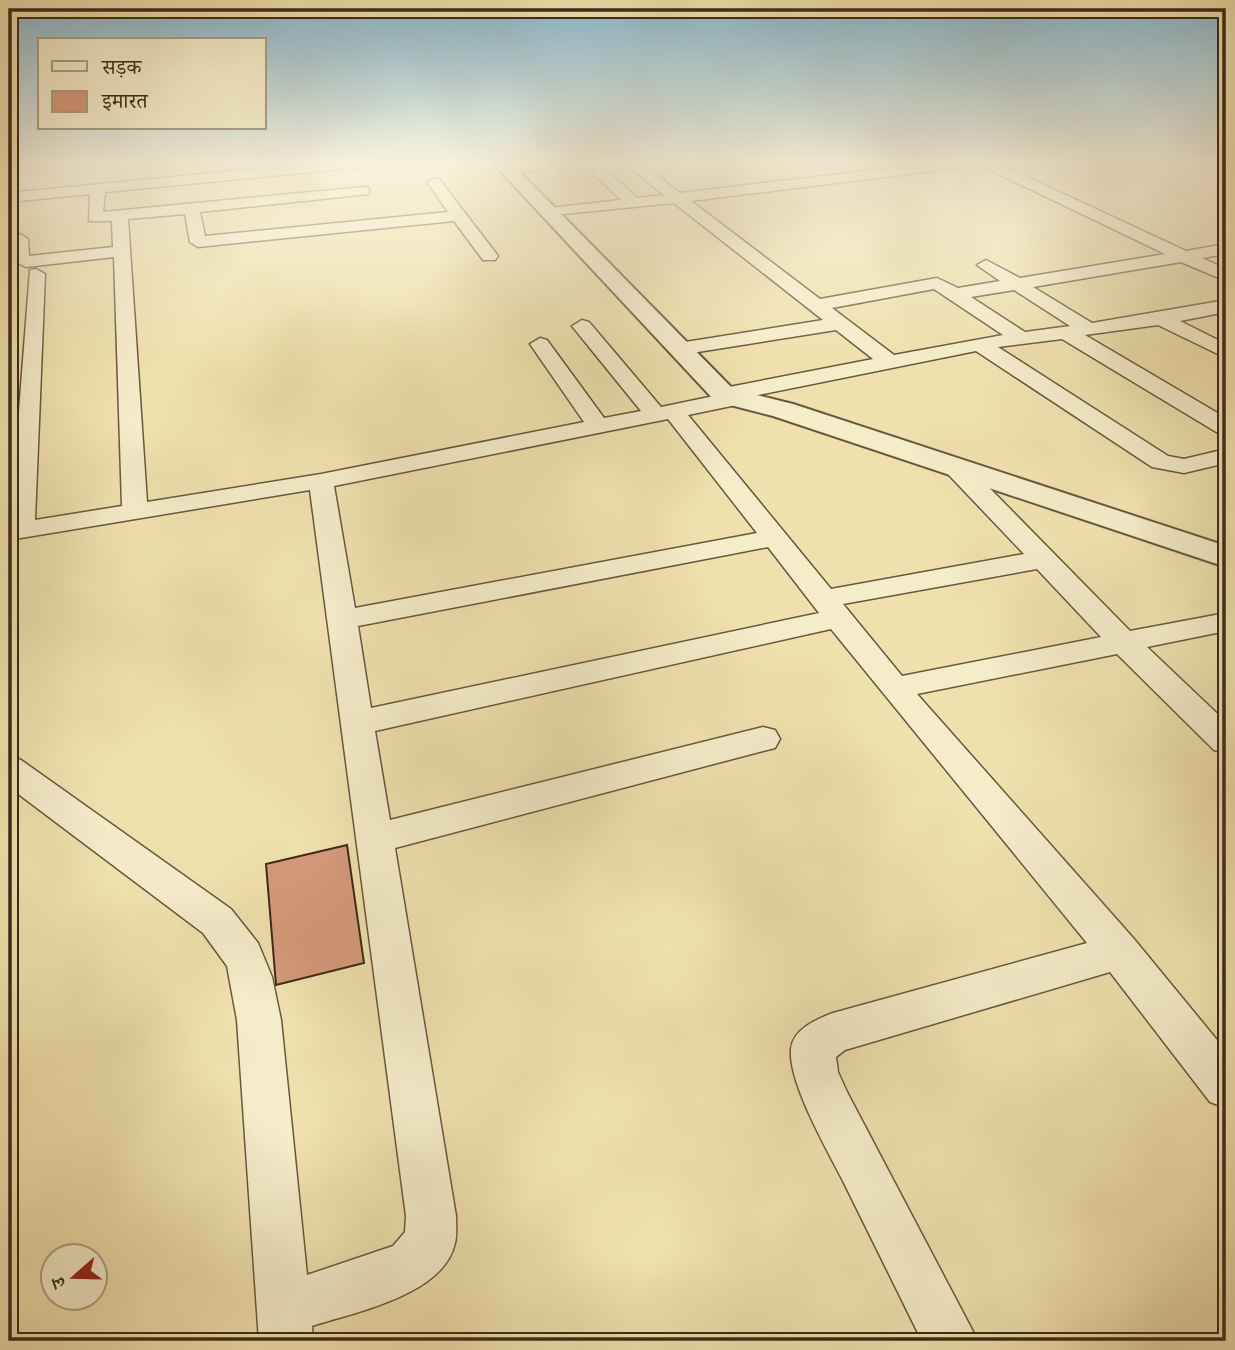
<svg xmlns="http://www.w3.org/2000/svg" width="1235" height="1350" font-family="'Sorts Mill Goudy','Noto Serif Devanagari',serif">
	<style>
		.building { fill: #d59a7b; stroke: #3b2b17; stroke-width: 2 }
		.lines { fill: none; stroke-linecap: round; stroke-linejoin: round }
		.minor-casing { stroke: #68583d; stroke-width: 3 }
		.tertiary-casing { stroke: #68583d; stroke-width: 4 }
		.minor { fill: #f5ecca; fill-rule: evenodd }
		.tertiary { fill: #f5ecca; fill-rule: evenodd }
	</style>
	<rect width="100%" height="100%" fill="#efe1ae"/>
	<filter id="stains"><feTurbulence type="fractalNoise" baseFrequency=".00286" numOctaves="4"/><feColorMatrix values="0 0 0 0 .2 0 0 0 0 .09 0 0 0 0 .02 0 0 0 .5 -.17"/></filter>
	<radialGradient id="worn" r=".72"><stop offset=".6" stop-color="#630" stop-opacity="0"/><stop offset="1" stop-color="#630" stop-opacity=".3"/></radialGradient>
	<path class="building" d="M 347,845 L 364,963 L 276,985 L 266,864 Z"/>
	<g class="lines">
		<defs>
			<path id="minor" d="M 316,163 L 371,163 L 364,167 L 105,192 L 103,212 L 364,187 L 369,188 L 369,194 L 200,212 L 205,236 L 448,212 L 427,182 L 434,178 L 439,179 L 498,256 L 495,260 L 483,260 L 454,221 L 198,247 L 190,242 L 185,214 L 128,219 L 147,502 L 321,474 L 584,422 L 530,344 L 540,338 L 547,340 L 604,418 L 641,411 L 572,326 L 582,320 L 589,322 L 661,407 L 714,396 L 716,390 L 724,388 L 873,359 L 836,330 L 679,355 L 672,353 L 669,349 L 672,345 L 679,343 L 823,320 L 674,203 L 543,216 L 543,210 L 549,208 L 621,200 L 583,163 L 599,163 L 637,198 L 664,195 L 625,163 L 641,163 L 680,193 L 935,163 L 997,163 L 1186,251 L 1226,244 L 1226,254 L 1202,258 L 1226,269 L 1226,281 L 1181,262 L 1033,287 L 1092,323 L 1226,300 L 1226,312 L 1180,321 L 1226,344 L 1226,358 L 1158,325 L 1085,335 L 1226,418 L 1226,435 L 1218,433 L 1062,339 L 998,347 L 1168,456 L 1184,459 L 1226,449 L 1226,463 L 1184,473 L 1152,467 L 976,351 L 743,398 L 741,404 L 688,415 L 831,589 L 1024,554 L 946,472 L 943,467 L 946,462 L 964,462 L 1130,631 L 1226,613 L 1226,631 L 1147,647 L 1226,722 L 1226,753 L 1214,750 L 1117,654 L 917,694 L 1134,939 L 1226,1051 L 1226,1108 L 1210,1102 L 1110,972 L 845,1050 L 836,1057 L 838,1072 L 847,1092 L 978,1341 L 922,1341 C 896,1288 870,1236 844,1183 C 828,1151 788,1083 791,1049 C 793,1029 817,1019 833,1013 L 1087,943 L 831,629 L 375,731 L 390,820 L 763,727 L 775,730 L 780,739 L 775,748 L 763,751 L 395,848 L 456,1216 C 456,1225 457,1235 455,1243 C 444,1295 355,1312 312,1326 L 313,1341 L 259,1341 L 237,1020 L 227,966 L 203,933 L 9,787 L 9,756 L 21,760 L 231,909 L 258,943 L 272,977 L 281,1020 L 307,1275 L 393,1246 L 405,1232 L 406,1216 L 310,490 L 9,540 L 30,270 L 36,269 L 45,274 L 35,520 L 122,506 L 114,257 L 26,267 L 12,260 L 12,239 L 20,234 L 28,239 L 29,256 L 113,247 L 112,221 L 89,221 L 90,194 L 9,202 L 9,193 ZM 980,165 L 1165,254 L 1020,278 L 986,260 L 977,265 L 1000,281 L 958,288 L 937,278 L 820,299 L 691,201 ZM 934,289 L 1003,335 L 894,355 L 832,308 ZM 1014,290 L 1070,326 L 1025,332 L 971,297 ZM 668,419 L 757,533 L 355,608 L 334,486 ZM 768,547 L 819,613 L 371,708 L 358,626 ZM 1037,569 L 1101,637 L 902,676 L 843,604 Z
				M 509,163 L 556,163 C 545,171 508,176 498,168 Z"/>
			<path id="tertiary" d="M 493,163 L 511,163 L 733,389 L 793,404 L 1226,546 L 1226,567 L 773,416 L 715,401 Z"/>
		</defs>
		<use href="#minor" class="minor-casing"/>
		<use href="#tertiary" class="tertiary-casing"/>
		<use href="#minor" class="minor"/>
		<use href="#tertiary" class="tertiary"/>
	</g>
	<linearGradient id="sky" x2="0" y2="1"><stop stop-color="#89b8d0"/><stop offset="0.46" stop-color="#f8f2db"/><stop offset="1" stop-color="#f8f2db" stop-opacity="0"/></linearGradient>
	<rect width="1235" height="352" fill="url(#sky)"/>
	<rect width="1235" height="1350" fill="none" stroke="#efe1ae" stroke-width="35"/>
	<rect x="10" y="10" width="1214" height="1329" fill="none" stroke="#3b2b17" stroke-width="3.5"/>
	<rect x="18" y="18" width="1200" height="1315" fill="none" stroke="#3b2b17" stroke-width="2"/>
	<rect x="38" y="38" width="228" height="91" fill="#f5ecca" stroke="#ab9f82" stroke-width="2"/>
	<rect x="52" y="61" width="35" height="10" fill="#f5ecca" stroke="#ab9f82" stroke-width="2"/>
	<text x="102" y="74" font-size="21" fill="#3b2b17">सड़क</text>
	<rect x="52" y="91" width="35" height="21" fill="#d59a7b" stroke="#ab9f82" stroke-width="2"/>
	<text x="102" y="108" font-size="21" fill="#3b2b17">इमारत</text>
	<g transform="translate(74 1277) rotate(250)"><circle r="33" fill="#f5ecca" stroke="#ab9f82" stroke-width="2"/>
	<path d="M0-5L12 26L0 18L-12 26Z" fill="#8f2418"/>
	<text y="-10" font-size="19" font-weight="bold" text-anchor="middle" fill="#3b2b17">उ</text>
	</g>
	<rect width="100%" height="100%" filter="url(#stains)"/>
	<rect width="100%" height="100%" fill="url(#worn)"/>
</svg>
